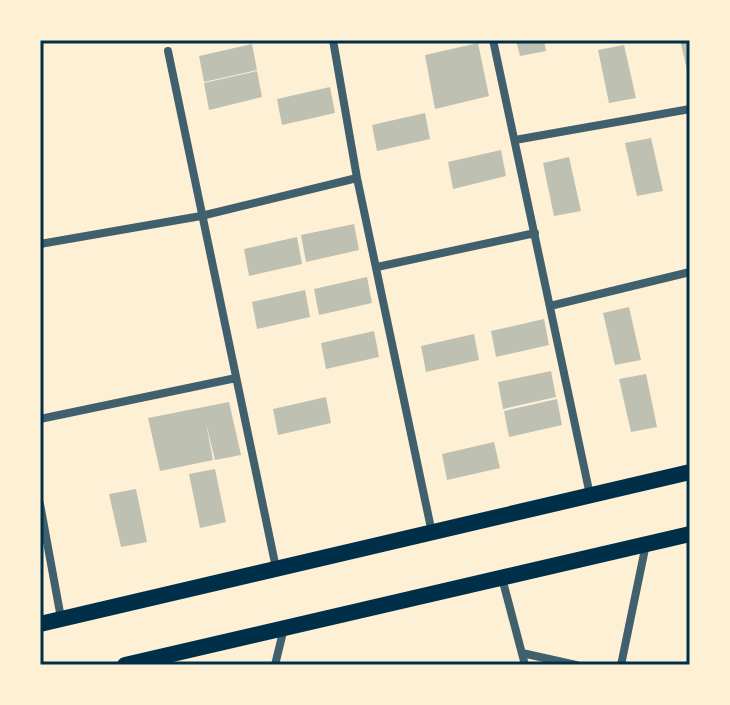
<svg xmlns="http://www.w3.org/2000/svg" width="730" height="705" font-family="Karla,sans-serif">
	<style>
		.building { fill: #bec0b2 }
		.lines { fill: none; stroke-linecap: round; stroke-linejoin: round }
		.minor { stroke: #3f606c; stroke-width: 8 }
		.secondary { stroke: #003049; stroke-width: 16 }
		.neatline { fill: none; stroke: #003049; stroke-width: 3 }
	</style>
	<rect width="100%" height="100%" fill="#fdf0d5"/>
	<path class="building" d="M 516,40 L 544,40 L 546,51 L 520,56 Z
		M 680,40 L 690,40 L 690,78 L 689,78 Z
		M 478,43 L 489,96 L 435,109 L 425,55 Z
		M 252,44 L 257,70 L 204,82 L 199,56 Z
		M 624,45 L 636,98 L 609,103 L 598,50 Z
		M 257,71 L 262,97 L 209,110 L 204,83 Z
		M 330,87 L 335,113 L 282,125 L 277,99 Z
		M 425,113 L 430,139 L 377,151 L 372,125 Z
		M 651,138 L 663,191 L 637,196 L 625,143 Z
		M 501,150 L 506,176 L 453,189 L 448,162 Z
		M 569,157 L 581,211 L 554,216 L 543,163 Z
		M 354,224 L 359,250 L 306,262 L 301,235 Z
		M 297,237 L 302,264 L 249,276 L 244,249 Z
		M 367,277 L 372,303 L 319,315 L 314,289 Z
		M 305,290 L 310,317 L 257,329 L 252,302 Z
		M 629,307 L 641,360 L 615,365 L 603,313 Z
		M 544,319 L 549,345 L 496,357 L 491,331 Z
		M 374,331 L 379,357 L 326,369 L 321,343 Z
		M 474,334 L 479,360 L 426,372 L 421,346 Z
		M 551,371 L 556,397 L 503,409 L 498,382 Z
		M 646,374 L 657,427 L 631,432 L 619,379 Z
		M 326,397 L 331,423 L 278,435 L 273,409 Z
		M 557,399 L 562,425 L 509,437 L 504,411 Z
		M 229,402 L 241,455 L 215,460 L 206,423 L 213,460 L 160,471 L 148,418 Z
		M 494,442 L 500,468 L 447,480 L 442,454 Z
		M 215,469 L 226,522 L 200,528 L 189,474 Z
		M 136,489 L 147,542 L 121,547 L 109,494 Z"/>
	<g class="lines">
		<path class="minor" d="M 333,40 L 357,178 L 432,533
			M 493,40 L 590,495
			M 168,51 L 276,568
			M 515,140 L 690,109
			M 40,244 L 201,216 L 357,178
			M 377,267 L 535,233
			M 550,306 L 690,272
			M 40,419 L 236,378
			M 40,504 L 61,618
			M 502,578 L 525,665
			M 522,653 L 576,665
			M 275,665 L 284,628
			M 621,665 L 646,544"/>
		<path class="secondary" d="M 40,624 L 690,472
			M 125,665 L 690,534"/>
	</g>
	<rect width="730" height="705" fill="none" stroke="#fdf0d5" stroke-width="84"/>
	<rect x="42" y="42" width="646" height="621" class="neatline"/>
</svg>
